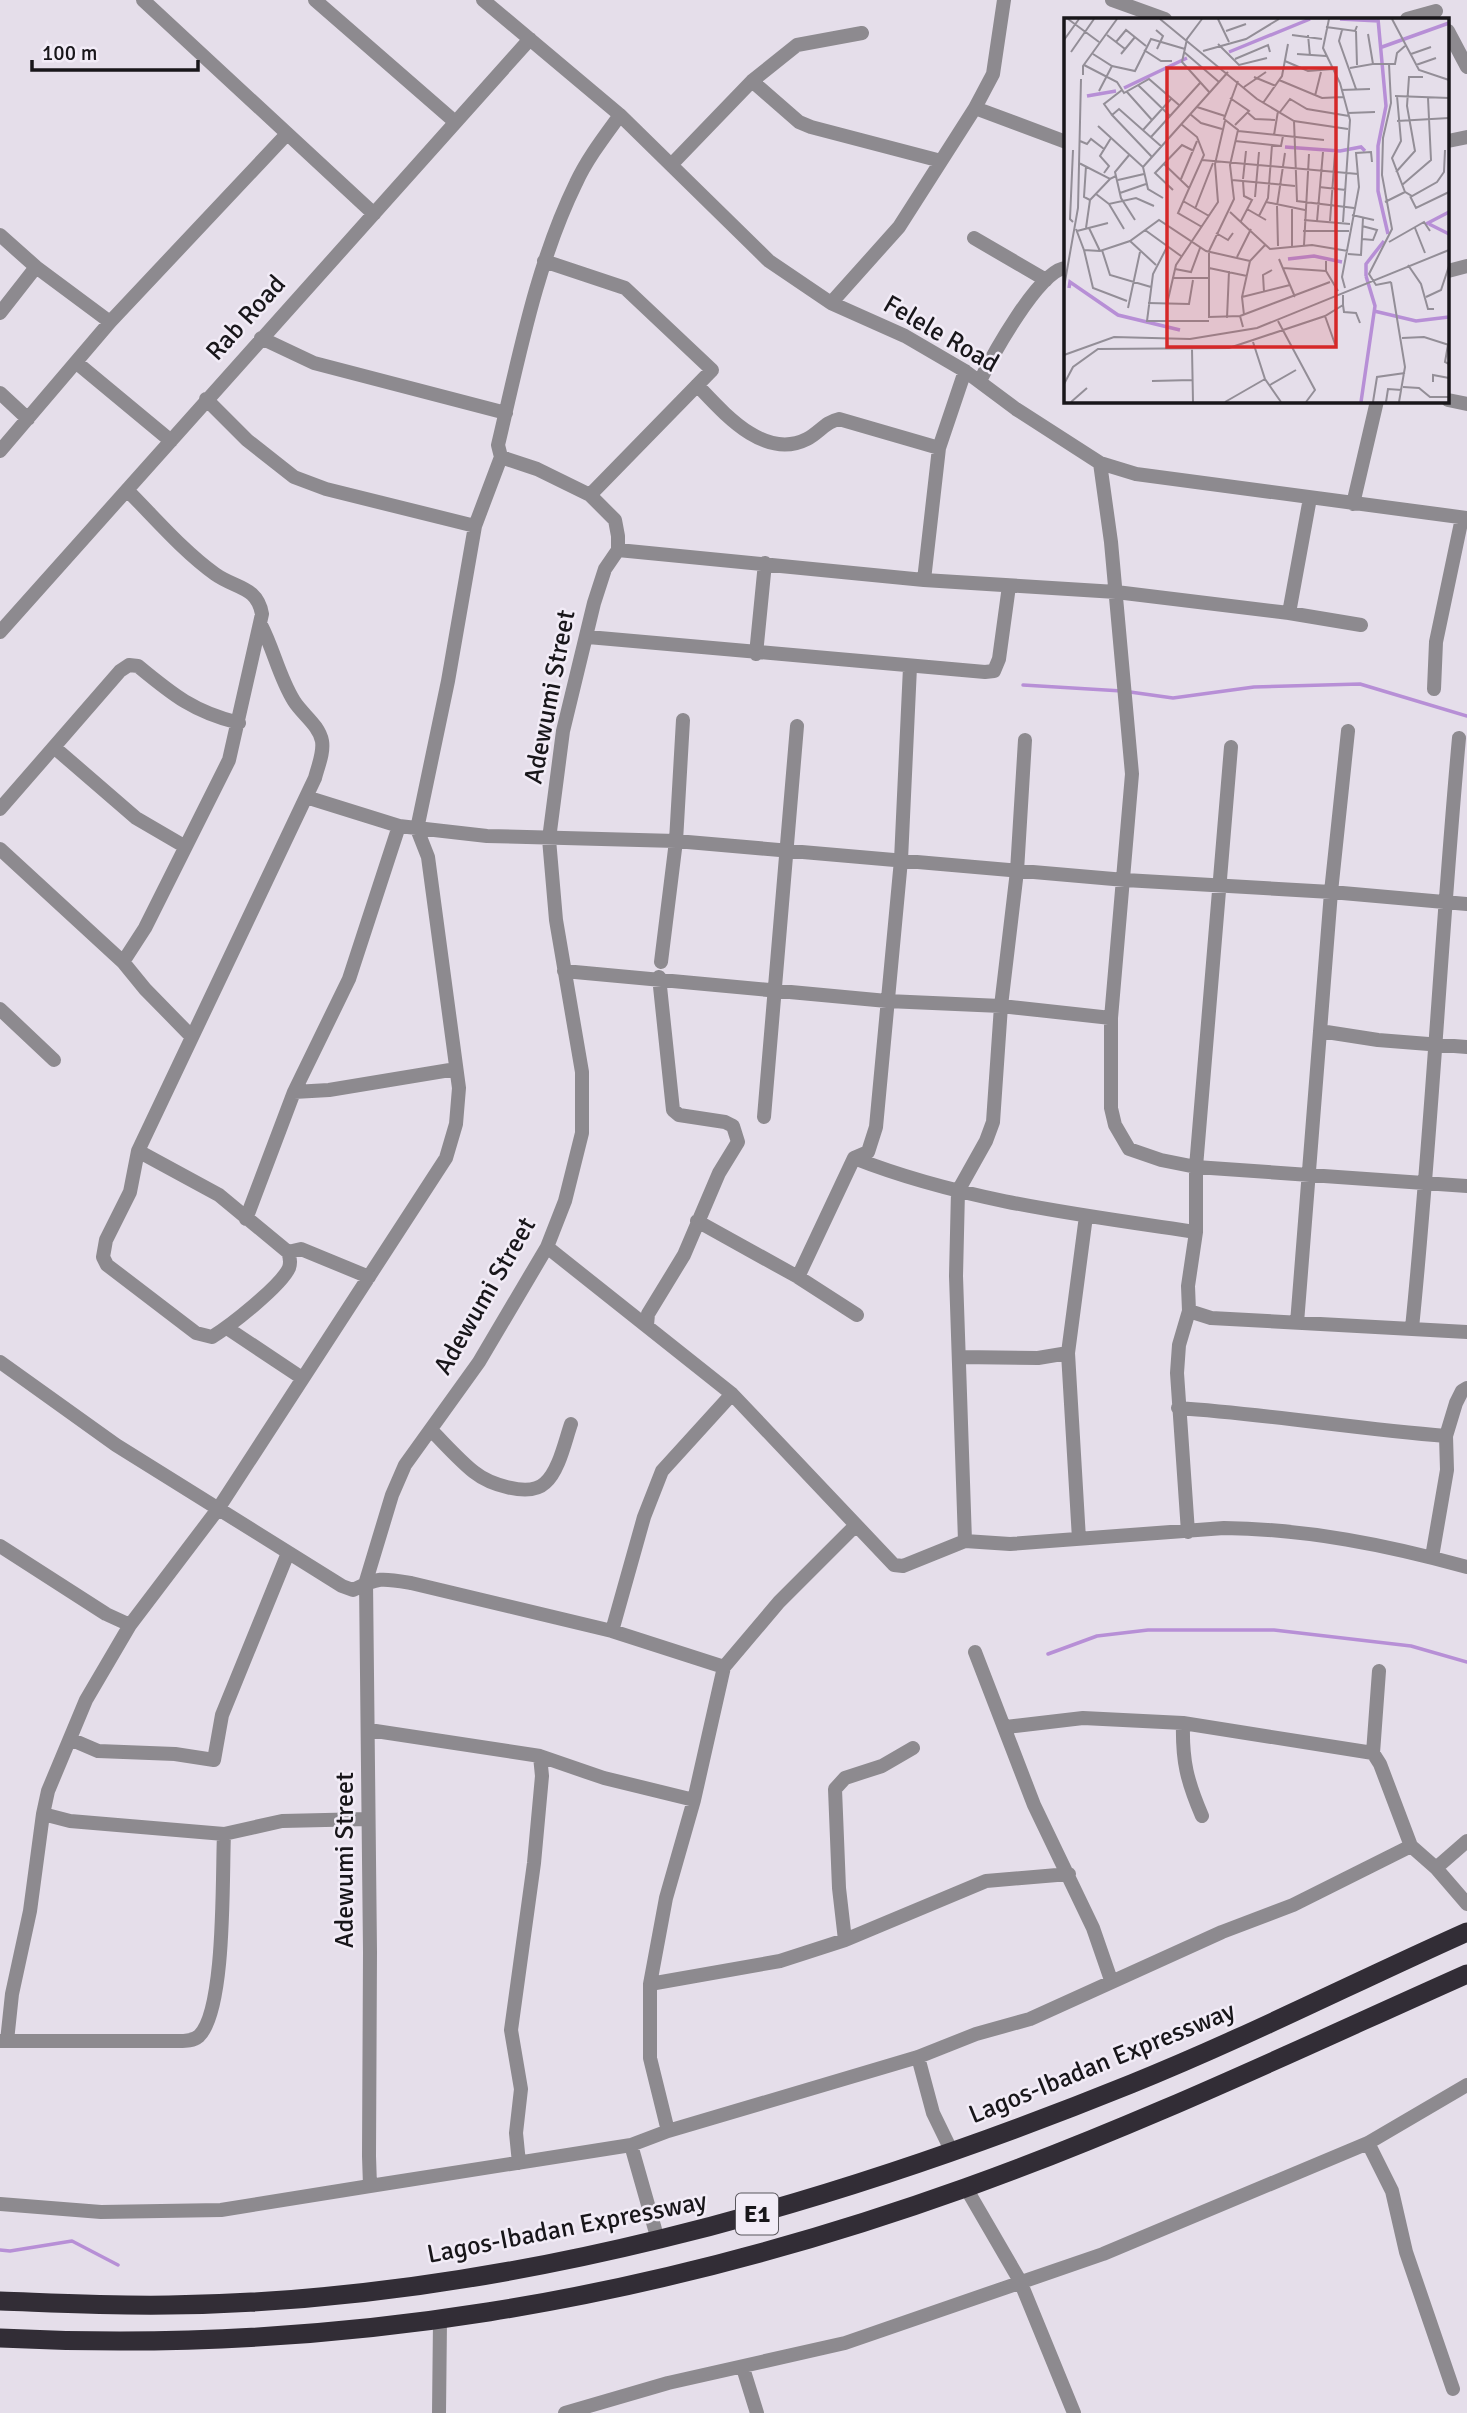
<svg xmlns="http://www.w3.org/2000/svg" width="1467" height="2413" font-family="Signika,sans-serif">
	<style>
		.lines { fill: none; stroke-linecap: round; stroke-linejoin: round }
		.stream { stroke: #b78fd6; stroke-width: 3.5 }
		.minor { stroke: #8d8a8f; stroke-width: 14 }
		.highway { stroke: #322d36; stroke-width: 19 }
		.labels { text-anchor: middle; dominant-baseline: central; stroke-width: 5; stroke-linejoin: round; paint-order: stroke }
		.shield { fill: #f2ecf7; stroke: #59565c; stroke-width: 2 }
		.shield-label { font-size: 24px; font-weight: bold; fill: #18161a }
		.street-label { font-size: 26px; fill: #18161a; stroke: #f2ecf7 }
		.inset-river { fill: none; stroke: #b78fd6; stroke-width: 3.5 }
		.inset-road { fill: none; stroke: #938e97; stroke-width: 2 }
		.view { fill: #d62828; fill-opacity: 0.15; stroke: #d62828; stroke-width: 3.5 }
		.inset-edge { fill: none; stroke: #18161a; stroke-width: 3.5 }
	</style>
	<rect width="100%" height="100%" fill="#e5deea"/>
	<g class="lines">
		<path class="stream" d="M 1023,685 L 1122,691
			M 1130,692 L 1173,698 L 1254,687 L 1360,684 L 1467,716
			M 1048,1654 L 1097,1636 L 1148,1630 L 1274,1630 L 1411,1646 L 1467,1662
			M 0,2250 L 10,2251 L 72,2241 L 118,2265"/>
		<path class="minor" d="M 143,0 L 374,214
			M 315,0 L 454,121
			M 483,0 L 620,115 L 769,261 L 831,303 L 905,336 L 965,371 L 1016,409 L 1100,463 L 1136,474 L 1467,518
			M 1112,0 L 1165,19
			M 1407,19 L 1436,11
			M 1448,31 L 1467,67
			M 752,81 L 799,122 L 811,127 L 941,161
			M 975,108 L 1066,142
			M 620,115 C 604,137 587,159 576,183 C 536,265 519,357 498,445 L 501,457 L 537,469 L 590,495 L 615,520 L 618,536 L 618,550 L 605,569 L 594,603 L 563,731 L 549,839 L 556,920 L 582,1072 L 582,1133 L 565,1201 L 547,1247 L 479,1362 L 405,1465 L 392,1495 L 366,1581 L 370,1952 L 369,2156 L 370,2186 L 631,2145 L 658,2240
			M 1448,141 L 1467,137
			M 671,165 L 752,81 L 797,45 L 862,33
			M 0,235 L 36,267 L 110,322
			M 974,238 L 1046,280
			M 544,261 L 625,288 L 712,370 L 590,495
			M 1448,271 L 1467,266
			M 831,303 L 899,227 L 975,108 L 993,74 L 1004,0
			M 0,313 L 36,267
			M 261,338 L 314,363 L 506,413
			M 77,363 L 171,441
			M 980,381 C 991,358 1040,268 1066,268
			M 697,385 C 723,412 764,461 807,439 C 819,433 825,422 839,419 L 939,448
			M 0,393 L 28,419
			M 206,399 L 247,440 L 294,477 L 326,489 L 475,526
			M 1448,400 L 1467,404
			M 0,451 L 110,322 L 286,135
			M 1100,463 L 1111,542 L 1132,774 L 1111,1018 L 1111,1108 L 1115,1125 L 1129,1149 L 1161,1160 L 1196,1167 L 1467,1186
			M 1353,504 L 1377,401
			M 618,550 L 924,580 L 1116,592 L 1289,613 L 1361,625
			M 924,580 L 939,448 L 965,371
			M 1289,613 L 1310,498
			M 0,632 L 530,39
			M 588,637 L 985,672 L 994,671 L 999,659 L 1009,586
			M 756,654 L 765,563
			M 1434,689 L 1436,642 L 1462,518
			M 55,748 L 136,818 L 184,846
			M 306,797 L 399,826 L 487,836 L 676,841 L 1125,880 L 1331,892 L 1467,904
			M 0,809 L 120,671 L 129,665 L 138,666 C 173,695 194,712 239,723
			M 0,849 L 123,962 L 145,989 L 191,1036
			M 123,962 L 145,928 L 229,760 L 262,614 C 257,586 236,589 215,574 C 183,551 155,518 127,490
			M 661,962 L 676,841 L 683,720
			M 564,971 L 887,1001 L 1001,1006 L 1111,1018
			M 0,1009 L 54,1060
			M 1320,1031 L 1378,1040 L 1467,1047
			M 294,1092 L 329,1090 L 456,1069
			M 764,1117 L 797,726
			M 138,1151 L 219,1195 L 288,1252 C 290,1257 291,1262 289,1268 C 281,1286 230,1326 212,1337 L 196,1333 L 107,1265 L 103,1257 L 106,1240 L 130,1192 L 138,1151 L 315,778 C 318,766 324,753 322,741 C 319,725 302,714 294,701 C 279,677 274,650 261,625
			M 854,1158 C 963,1201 1081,1215 1196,1232
			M 246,1219 L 294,1092 L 349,979 L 399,826
			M 697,1221 L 798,1277 L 857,1315
			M 547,1247 L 732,1394 L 894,1565 L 903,1566 L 965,1541 L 1010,1544 L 1224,1528 C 1307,1529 1387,1545 1467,1567
			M 288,1252 L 301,1249 L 369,1277
			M 798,1277 L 854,1158 L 868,1152 L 876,1127 L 901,860 L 910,667
			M 1189,1311 L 1211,1318 L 1467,1332
			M 1297,1323 L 1331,892 L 1348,731
			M 647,1325 L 648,1314 L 684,1255 L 719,1173 L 738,1142 L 733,1126 L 725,1122 L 679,1115 L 673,1110 L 659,977
			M 227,1328 L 302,1378
			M 1412,1328 C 1432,1131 1441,934 1459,738
			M 959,1357 L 1038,1358 L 1068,1353
			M 0,1362 L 116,1445 L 342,1586 L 353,1590 C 379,1577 382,1578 411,1583 L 612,1631 L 724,1667
			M 1178,1408 C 1268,1414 1356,1429 1446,1436
			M 431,1430 C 445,1444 459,1460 474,1472 C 489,1484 529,1498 545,1483 C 559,1471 565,1441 571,1424
			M 1188,1532 L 1177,1373 L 1179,1345 L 1189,1311 L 1188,1286 L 1196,1232 L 1196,1167 L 1231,747
			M 1079,1539 L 1068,1353 L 1086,1216
			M 965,1541 L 956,1276 L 958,1191 L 986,1141 L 993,1122 L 1001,1006 L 1017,871 L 1025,740
			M 0,1546 L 106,1614 L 130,1625
			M 1432,1557 L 1447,1470 L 1446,1436 L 1456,1403 L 1462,1391 L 1467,1388
			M 612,1631 L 644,1517 L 662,1471 L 732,1394
			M 975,1652 L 1034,1805 L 1093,1928 L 1111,1980
			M 1379,1671 L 1373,1753 L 1380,1764 L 1411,1846 L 1436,1868 L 1467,1904
			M 1183,1723 C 1182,1761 1187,1781 1202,1816
			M 1006,1727 L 1083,1718 L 1183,1723 L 1373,1753
			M 369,1730 L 540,1756 L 604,1778 L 694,1800
			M 70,1739 L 98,1751 L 175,1754 L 214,1760 L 222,1715 L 288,1553
			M 43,1814 L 70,1821 L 224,1834 L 282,1821 L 368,1819
			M 1436,1868 L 1467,1841
			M 845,1940 L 839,1888 L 835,1789 L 845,1778 L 882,1766 L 913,1748
			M 650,1984 L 780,1961 L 845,1940 L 986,1881 L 1069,1874
			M 0,2041 L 179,2041 C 186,2041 193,2041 199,2036 C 226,2010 222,1875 224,1834
			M 7,2041 L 12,1994 L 30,1911 L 43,1814 L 48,1791 L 86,1700 L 130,1625 L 218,1509 L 446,1158 L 456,1124 L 459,1088 L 428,857 L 417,829 L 448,681 L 475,526 L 501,457
			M 918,2057 L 933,2113 L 952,2152
			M 668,2131 L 650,2058 L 650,1984 L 666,1898 L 694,1800 L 724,1667 L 779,1602 L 856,1525
			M 1368,2143 L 1392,2191 L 1406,2252 L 1453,2389
			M 631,2145 L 668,2131 L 918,2057 L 976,2034 L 1030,2019 L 1222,1932 L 1293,1905 L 1411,1846
			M 519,2163 L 516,2133 L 521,2089 L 511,2030 L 534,1863 L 542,1776 L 540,1756
			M 966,2188 L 1020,2281 L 1074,2413
			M 0,2204 L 101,2212 L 221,2210 L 370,2186
			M 743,2368 L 757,2413
			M 439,2413 L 440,2321
			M 565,2413 L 668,2383 L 845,2343 L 1103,2254 L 1368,2143 L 1467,2085"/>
		<path class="highway" d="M 0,2301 C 56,2303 113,2306 169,2305 C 499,2301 827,2207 1131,2084 C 1245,2038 1355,1982 1467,1932
			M 0,2338 C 334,2355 650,2301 965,2188 C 1136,2127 1301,2048 1467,1974"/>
	</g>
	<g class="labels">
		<rect class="shield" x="736" y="2193.5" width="42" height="41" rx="5"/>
		<g class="shield-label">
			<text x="757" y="2214">E1</text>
		</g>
		<g class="street-label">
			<text transform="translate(246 318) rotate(-48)">Rab Road</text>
			<text transform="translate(941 334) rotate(30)">Felele Road</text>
			<text transform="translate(550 697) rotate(-79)">Adewumi Street</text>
			<text transform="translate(485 1296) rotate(-60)">Adewumi Street</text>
			<text transform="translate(345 1860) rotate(-90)">Adewumi Street</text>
			<text transform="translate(1102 2063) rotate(-22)">Lagos-Ibadan Expressway</text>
			<text transform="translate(567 2228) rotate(-11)">Lagos-Ibadan Expressway</text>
		</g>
	</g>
	<g transform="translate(1064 18)">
		<rect width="385" height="385" fill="#e5deea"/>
		<path class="inset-river" d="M 276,1 L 315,3M 314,1 L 322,88 L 314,128 L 314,173 L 324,216M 318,29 L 385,5M 165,34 L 246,1M 60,70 L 123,40M 23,78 L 52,73M 221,129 L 276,133 L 297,129 L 301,133M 362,206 L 385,194M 365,206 L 385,216M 224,241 L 250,238 L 278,244M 302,258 L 302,246 L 320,223M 5,270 L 6,264 L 54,297 L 116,312M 310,293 L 352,303 L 385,299M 297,384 L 311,288 L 302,258"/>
		<path class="inset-road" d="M 4,1 L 35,24M 96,1 L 193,81 L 230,103 L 284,111M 138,1 L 123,21 L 118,44 L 146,75M 154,1 L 165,24M 265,1 L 259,30 L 276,65 L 286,102 L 279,204M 328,1 L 355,52 L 385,62M 262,9 L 291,13 L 293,8M 92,12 L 99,18 L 93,31M 278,12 L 275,23 L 292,71M 162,13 L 182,6M 292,13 L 293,47M 43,17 L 61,31M 228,17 L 258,21M 244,17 L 246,38M 0,22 L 15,1M 52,24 L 62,12 L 82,28M 154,26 L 175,47 L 203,40M 80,32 L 97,43 L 108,43M 139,33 L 182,21 L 215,1M 7,34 L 30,1M 120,34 L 155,64M 29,36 L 48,48 L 71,53 L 87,21 L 121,31M 57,36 L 71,19M 233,36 L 262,38M 347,36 L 367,29M 171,41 L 204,27 L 206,34M 221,43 L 244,53 L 269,51M 309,46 L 331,46 L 333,35 L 341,28M 325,46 L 327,85 L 319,120 L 318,157 L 328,211 L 305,256 L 312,267 L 327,264M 20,47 L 53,64 L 60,75 L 85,61 L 115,87M 352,47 L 372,40M 286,50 L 309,46 L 304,16M 19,57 L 19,48 L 53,1M 190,59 L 212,68M 215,62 L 258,80 L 279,79M 174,63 L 160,101 L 174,112 L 166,147 L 170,181 L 145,233 L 145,299 L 176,298 L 179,309M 74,67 L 106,98M 180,69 L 202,54M 277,72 L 306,71M 35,73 L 48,48M 63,74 L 88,102M 251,78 L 257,54M 331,78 L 385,80M 333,78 L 337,123 L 328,140 L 341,174M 166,80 L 185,93 L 171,107M 199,85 L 218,58 L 224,26M 133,89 L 161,98M 183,94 L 191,101 L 211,102M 216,94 L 226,81 L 243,91 L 285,98M 284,95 L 311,94M 126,96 L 137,105 L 158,111M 48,97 L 40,86 L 58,72M 230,103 L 233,183 L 290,190M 333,103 L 385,100M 117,106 L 133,119 L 140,137 L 114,195 L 138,209M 34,108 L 79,149 L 84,171 L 99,180M 79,112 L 107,81M 174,113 L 260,122M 210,117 L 214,93M 87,119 L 136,65M 16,123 L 23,126 L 27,121 L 40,131M 171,123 L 217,128 L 219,118M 9,132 L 6,201 L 9,204M 66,136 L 51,154 L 57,180 L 71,202M 88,139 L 48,97 L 55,91 L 98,129M 138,142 L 294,156M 15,145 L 46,161 L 52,158M 100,146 L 125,170M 22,148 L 20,179 L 26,182M 79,149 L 164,54M 332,154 L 351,133 L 343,88 L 345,59 L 359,59M 40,155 L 45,148 L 36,138 L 47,120M 117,161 L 133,123M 179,161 L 182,133M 54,162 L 80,156M 168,162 L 231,168M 338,167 L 367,142 L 364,80M 255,169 L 282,172M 109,172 L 91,155 L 118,127 L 130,133M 56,175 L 82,166M 32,176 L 45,186 L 72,180 L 90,188M 346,178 L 352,190 L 385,174M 191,179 L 195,134M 119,183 L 145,198M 202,184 L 241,192M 321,184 L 341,174 L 348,178 L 373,164 L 380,154 L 381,132M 45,186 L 60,211M 131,191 L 149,145M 183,191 L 202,202M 166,194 L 206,231 L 248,227 L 284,233M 288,197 L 310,202M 195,198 L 204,180 L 208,127M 240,202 L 286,206M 177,203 L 188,182 L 180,178 L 179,163M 253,203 L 259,134M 266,203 L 271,135M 22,210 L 26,182 L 46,161M 25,210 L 36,233M 351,210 L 361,235M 12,211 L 20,232 L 36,233 L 66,223 L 95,202 L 142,233 L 186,243M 81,212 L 117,238M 13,213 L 44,205M 239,213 L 285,213M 152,215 L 164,222 L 169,215M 298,221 L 309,222 L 313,212 L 298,208M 66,223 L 92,247M 325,224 L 360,204 L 366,213M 240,227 L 245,136M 214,228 L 213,188 L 221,135M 228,228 L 228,191M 103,229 L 89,256 L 83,303 L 145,303M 20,232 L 29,270 L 63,283M 38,232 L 46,257 L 87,269M 284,236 L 297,237 L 299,200M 173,239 L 187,211M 215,241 L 231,279M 262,243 L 262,253 L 274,273M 344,247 L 357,266 L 364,291 L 370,291M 145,250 L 183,258M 219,250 L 262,253M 111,251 L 127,254 L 136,230M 108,260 L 145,260M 327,264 L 341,349 L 335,384M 0,269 L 14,190 L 17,61M 281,270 L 278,259 L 295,169 L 292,135 L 307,134 L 308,144M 200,274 L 199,257 L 208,252M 178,279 L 226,267M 362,279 L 377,272 L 385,248M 84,285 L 125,286 L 129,262M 103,286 L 112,247 L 154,184 L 151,146 L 161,103M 279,287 L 280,294 L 292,295 L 296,305M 64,290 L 76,234M 180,297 L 178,279 L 186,243 L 202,226M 176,298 L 266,264M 261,298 L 271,326M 163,300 L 165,253M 214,303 L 251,372 L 242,384M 338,320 L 360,319 L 385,327M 189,324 L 201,361 L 217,384M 384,327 L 381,344 L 385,346M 128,331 L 129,384M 0,337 L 50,319 L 126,321 L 193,310 L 385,232M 88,363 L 128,362M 369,364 L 369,357 L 385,360M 0,366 L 9,349 L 34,331 L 165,330 L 261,298 L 279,287 L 279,277M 206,367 L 232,352M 339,369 L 355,370 L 366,379 L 385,379M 7,384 L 23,370M 161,384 L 201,361M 309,384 L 313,359 L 341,355M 322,384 L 324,371 L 338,372"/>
		<path class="view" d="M 103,50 L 272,50 L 272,329 L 103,329 Z"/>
		<rect width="385" height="385" class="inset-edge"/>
	</g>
	<path d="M32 60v10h166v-10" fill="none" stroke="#18161a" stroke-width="3.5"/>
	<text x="42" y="60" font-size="21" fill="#18161a" stroke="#f2ecf7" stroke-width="5" paint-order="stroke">100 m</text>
</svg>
